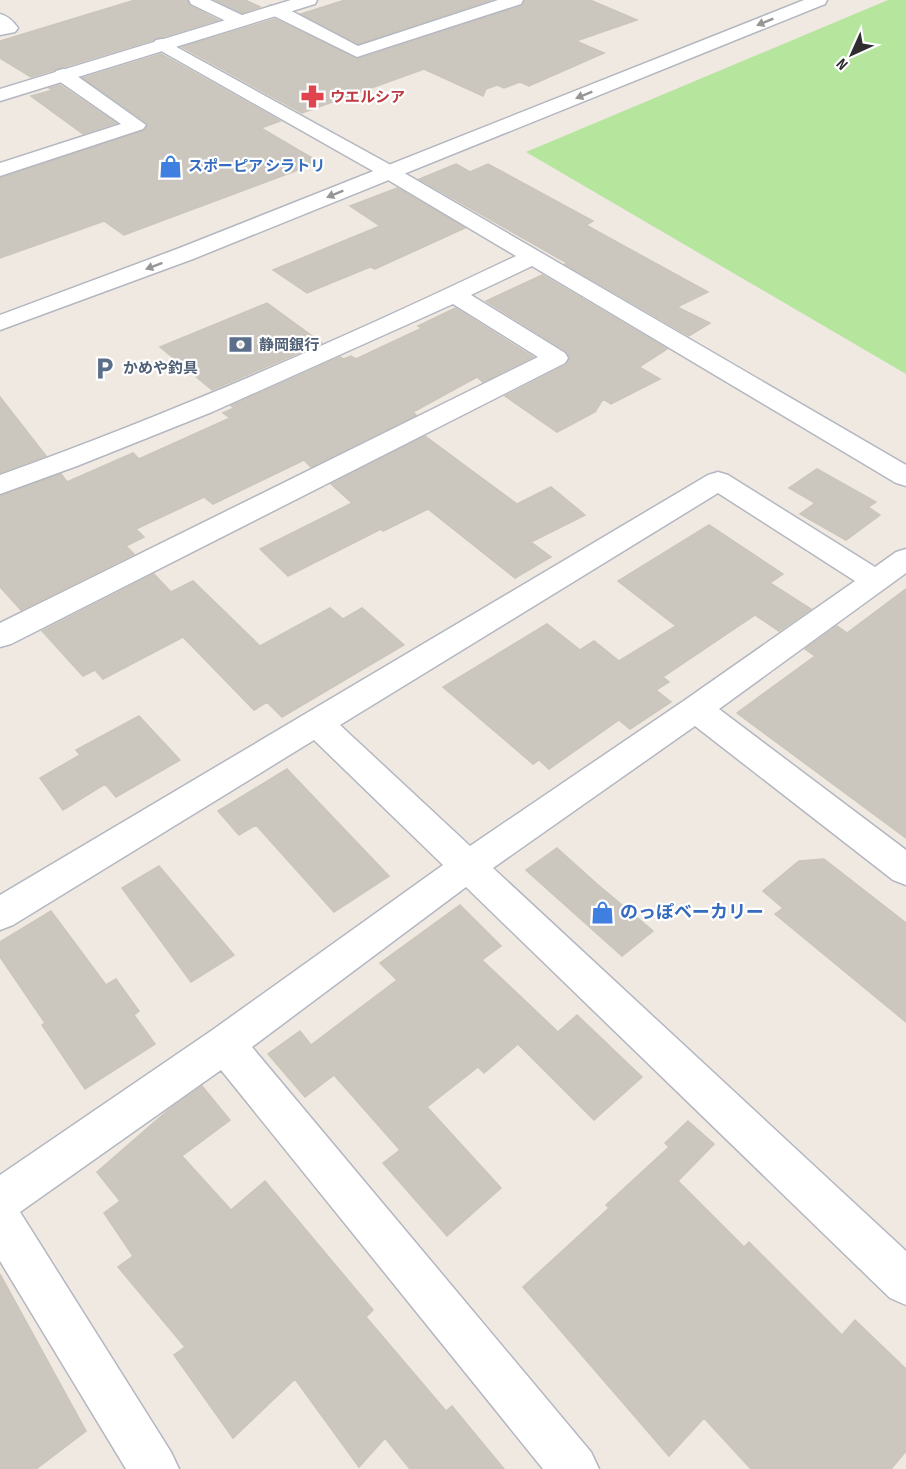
<svg xmlns="http://www.w3.org/2000/svg" width="906" height="1469" font-family="'Sofia Sans Condensed','Noto Sans JP',sans-serif">
	<style>
		.green { fill: #b6e59e }
		.building { fill: #cbc7bf; stroke: #cbc5ba; stroke-width: 1.5 }
		.lines { fill: none; stroke-linecap: round; stroke-linejoin: round }
		.minor-casing { stroke: #b4b7c1; stroke-width: 3 }
		.tertiary-casing { stroke: #b4b7c1; stroke-width: 3 }
		.minor { fill: #fff; fill-rule: evenodd }
		.tertiary { fill: #fff; fill-rule: evenodd }
		.oneway { fill: #969696 }
		.labels { text-anchor: middle; dominant-baseline: central; stroke-width: 4.5; stroke-linejoin: round; paint-order: stroke }
		.far-health-label { font-size: 15px; font-weight: bold; fill: #be3a42; stroke: #fff; text-anchor: start }
		.far-shop-label { font-size: 15px; font-weight: bold; fill: #366cbe; stroke: #fff; text-anchor: start }
		.far-service-label { font-size: 15px; font-weight: bold; fill: #4e5e75; stroke: #fff; text-anchor: start }
		.shop-label { font-size: 18px; font-weight: bold; fill: #366cbe; stroke: #fff; text-anchor: start }
	</style>
	<rect width="100%" height="100%" fill="#efe9e1"/>
	<path class="green" d="M 888,0 L 906,0 L 906,374 L 526,152 Z"/>
	<path class="building" d="M 135,0 L 187,0 L 190,6 L 218,20 L 31,77 L 0,58 L 0,41 Z
		M 215,0 L 245,0 L 260,7 L 242,13 Z
		M 345,0 L 491,0 L 358,44 L 301,14 Z
		M 525,0 L 590,0 L 637,20 L 576,41 L 604,53 L 529,86 L 520,82 L 504,88 L 497,85 L 486,89 L 483,96 L 424,69 L 302,113 L 182,47 L 275,19 L 358,59 L 522,6 Z
		M 161,54 L 280,121 L 261,128 L 319,162 L 124,235 L 104,221 L 0,258 L 0,178 L 145,130 L 147,123 L 83,78 Z
		M 60,85 L 116,123 L 83,134 L 31,96 L 53,90 L 49,88 Z
		M 456,164 L 470,172 L 488,164 L 593,221 L 586,225 L 593,229 L 708,292 L 677,307 L 710,323 L 689,336 L 565,264 L 567,263 L 419,179 Z
		M 397,188 L 465,228 L 375,269 L 370,267 L 307,293 L 273,270 L 380,226 L 350,206 Z
		M 542,275 L 667,349 L 639,367 L 660,379 L 611,404 L 603,399 L 595,412 L 557,432 L 505,396 L 566,365 L 570,357 L 566,351 L 486,301 Z
		M 267,303 L 322,343 L 212,390 L 160,347 Z
		M 455,308 L 533,357 L 483,382 L 477,377 L 413,412 L 416,415 L 311,467 L 304,460 L 213,504 L 204,497 L 136,529 L 144,537 L 126,546 L 134,554 L 23,609 L 21,610 L 0,587 L 0,496 L 61,474 L 67,482 L 133,453 L 139,459 L 230,418 L 223,413 L 234,408 L 231,406 L 340,357 L 344,359 L 351,356 L 356,359 L 422,328 L 418,326 Z
		M 0,397 L 46,456 L 0,473 Z
		M 425,436 L 517,504 L 551,487 L 585,515 L 531,542 L 551,557 L 515,578 L 428,509 L 383,531 L 381,529 L 288,576 L 260,549 L 352,503 L 331,484 Z
		M 817,469 L 876,502 L 868,507 L 880,515 L 846,540 L 800,514 L 815,503 L 789,488 Z
		M 709,525 L 783,574 L 770,583 L 811,609 L 779,631 L 755,615 L 663,677 L 669,682 L 656,690 L 671,702 L 630,729 L 619,720 L 549,769 L 539,760 L 533,764 L 443,687 L 547,624 L 580,650 L 594,641 L 619,661 L 676,626 L 618,581 Z
		M 154,574 L 171,592 L 193,581 L 260,646 L 330,608 L 343,619 L 362,608 L 404,645 L 282,717 L 267,702 L 254,710 L 183,637 L 103,679 L 95,670 L 83,676 L 42,631 Z
		M 906,589 L 906,838 L 737,713 L 815,656 L 805,649 L 837,626 L 847,633 Z
		M 139,716 L 180,760 L 116,797 L 105,784 L 63,810 L 40,778 L 80,755 L 76,750 Z
		M 287,769 L 389,876 L 334,912 L 256,825 L 239,835 L 218,811 Z
		M 557,848 L 597,884 L 653,931 L 622,956 L 526,870 Z
		M 824,859 L 906,923 L 906,1022 L 775,914 L 783,908 L 763,891 L 799,861 Z
		M 159,866 L 234,955 L 191,982 L 122,888 Z
		M 460,905 L 501,946 L 482,960 L 558,1032 L 577,1015 L 642,1077 L 594,1120 L 518,1044 L 484,1073 L 478,1067 L 427,1107 L 501,1188 L 447,1236 L 383,1163 L 400,1150 L 334,1075 L 305,1097 L 268,1054 L 300,1031 L 311,1045 L 397,980 L 380,963 Z
		M 51,911 L 106,985 L 116,979 L 139,1011 L 134,1015 L 155,1044 L 85,1089 L 42,1025 L 45,1023 L 0,957 L 0,942 Z
		M 202,1086 L 230,1120 L 182,1156 L 231,1210 L 265,1181 L 373,1310 L 366,1317 L 446,1411 L 452,1406 L 504,1469 L 410,1469 L 385,1438 L 359,1467 L 295,1379 L 233,1438 L 174,1355 L 185,1347 L 118,1267 L 133,1256 L 104,1213 L 120,1201 L 97,1172 L 167,1111 Z
		M 688,1121 L 714,1144 L 678,1181 L 744,1247 L 749,1242 L 842,1335 L 855,1320 L 906,1369 L 906,1451 L 891,1469 L 751,1469 L 704,1418 L 669,1456 L 523,1287 L 609,1208 L 606,1205 L 669,1147 L 665,1143 Z
		M 0,1274 L 86,1431 L 36,1469 L 0,1469 Z"/>
	<g class="lines">
		<defs>
			<path id="minor" d="M 189,0 L 210,0 L 246,17 L 249,21 L 246,25 L 234,25 L 191,4 Z
				M 498,0 L 523,0 L 521,4 L 357,57 L 270,14 L 268,10 L 270,6 L 282,6 L 358,46 Z
				M 0,14 C 8,16 13,21 18,28 L 15,32 L 0,35 Z
				M 162,39 L 387,163 L 906,465 L 906,486 L 896,483 L 532,266 L 471,295 L 565,353 L 568,358 L 565,363 L 11,644 L 0,647 L 0,623 L 538,357 L 453,304 L 212,412 L 77,466 L 0,494 L 0,475 C 176,412 347,337 516,256 L 373,171 L 156,48 L 153,44 L 156,40 Z
				M 63,69 L 70,71 L 146,125 L 143,129 L 0,176 L 0,163 L 121,124 L 56,79 L 54,75 L 56,71 Z
				M 718,472 L 728,475 L 875,567 L 896,552 L 906,549 L 906,573 L 719,709 L 906,850 L 906,885 L 893,880 L 695,726 L 493,868 L 906,1251 L 906,1305 L 890,1298 L 466,887 L 252,1047 L 591,1452 L 599,1469 L 543,1469 L 221,1070 L 20,1212 L 171,1452 L 179,1469 L 126,1469 L 0,1261 L 0,1175 L 211,1031 L 443,865 L 314,740 L 13,925 L 0,930 L 0,895 L 708,475 ZM 718,493 L 855,581 L 685,700 L 470,846 L 340,725 Z"/>
			<path id="tertiary" d="M 291,0 L 317,0 L 315,4 L 0,101 L 0,89 Z
				M 804,0 L 827,0 L 825,4 L 193,259 L 0,330 L 0,315 L 177,249 Z"/>
		</defs>
		<use href="#minor" class="minor-casing"/>
		<use href="#tertiary" class="tertiary-casing"/>
		<use href="#minor" class="minor"/>
		<use href="#tertiary" class="tertiary"/>
	</g>
	<defs><path id="oneway-solid" d="M-6-.8H1V-3.2L6.5 0L1 3.2V.8H-6Z" transform="scale(1.5)"/></defs>
	<g class="oneway">
		<use href="#oneway-solid" transform="translate(765 22) rotate(158)"/>
		<use href="#oneway-solid" transform="translate(584 95) rotate(158)"/>
		<use href="#oneway-solid" transform="translate(335 194) rotate(158)"/>
		<use href="#oneway-solid" transform="translate(154 266) rotate(159)"/>
	</g>
	<defs>
		<symbol id="pharmacy-bare" viewBox="-9 -9 18 18"><path d="M-2-6h4v4h4v4h-4v4h-4v-4h-4v-4h4Z" fill="#e0444e" stroke="#fff" stroke-width="2.5" paint-order="stroke"/></symbol>
		<symbol id="shop-bare" viewBox="-9 -9 18 18"><path d="M-5-2.5h2.3a2.7 3.5 0 0 1 5.4 0H5L5.5 6h-11ZM-1.5-2.5h3a1.5 2.3 0 0 0-3 0Z" fill="#3f7fe0" stroke="#fff" stroke-width="2.5" paint-order="stroke"/></symbol>
		<symbol id="bank-bare" viewBox="-9 -9 18 18"><path d="M-6-4H6V4H-6ZM0-2.3a2.3 2.3 0 1 0 0 4.6a2.3 2.3 0 1 0 0-4.6Z" fill="#5c6f8a" stroke="#fff" stroke-width="2.5" paint-order="stroke"/></symbol>
		<symbol id="parking-bare" viewBox="-9 -9 18 18"><path d="M-3.5-5.5H1a3.5 3.5 0 0 1 0 7H-1V5.5H-3.5ZM-1-3.4V-.6H.8a1.4 1.4 0 0 0 0-2.8Z" fill="#5c6f8a" stroke="#fff" stroke-width="2.5" paint-order="stroke"/></symbol>
	</defs>
	<g fill-rule="evenodd">
		<use href="#pharmacy-bare" x="296" y="80" width="33" height="33"/>
		<use href="#shop-bare" x="154" y="150" width="33" height="33"/>
		<use href="#bank-bare" x="224" y="328" width="33" height="33"/>
		<use href="#parking-bare" x="88" y="352" width="33" height="33"/>
		<use href="#shop-bare" x="586" y="896" width="33" height="33"/>
	</g>
	<g class="labels">
		<g class="far-health-label">
			<text x="330" y="97">ウエルシア</text>
		</g>
		<g class="far-shop-label">
			<text x="188" y="166">スポーピア シラトリ</text>
		</g>
		<g class="far-service-label">
			<text x="259" y="345">静岡銀行</text>
			<text x="123" y="368">かめや釣具</text>
		</g>
		<g class="shop-label">
			<text x="620" y="912">のっぽベーカリー</text>
		</g>
	</g>
	<g transform="translate(852 54) rotate(225)" stroke="#ffffff" stroke-width="4.5" paint-order="stroke">
	<path d="M0-4.5L10 22L0 15L-10 22Z" fill="#2e2e2e"/>
	<text y="-9" font-size="16" font-weight="bold" text-anchor="middle" fill="#2e2e2e">N</text>
	</g>
</svg>
